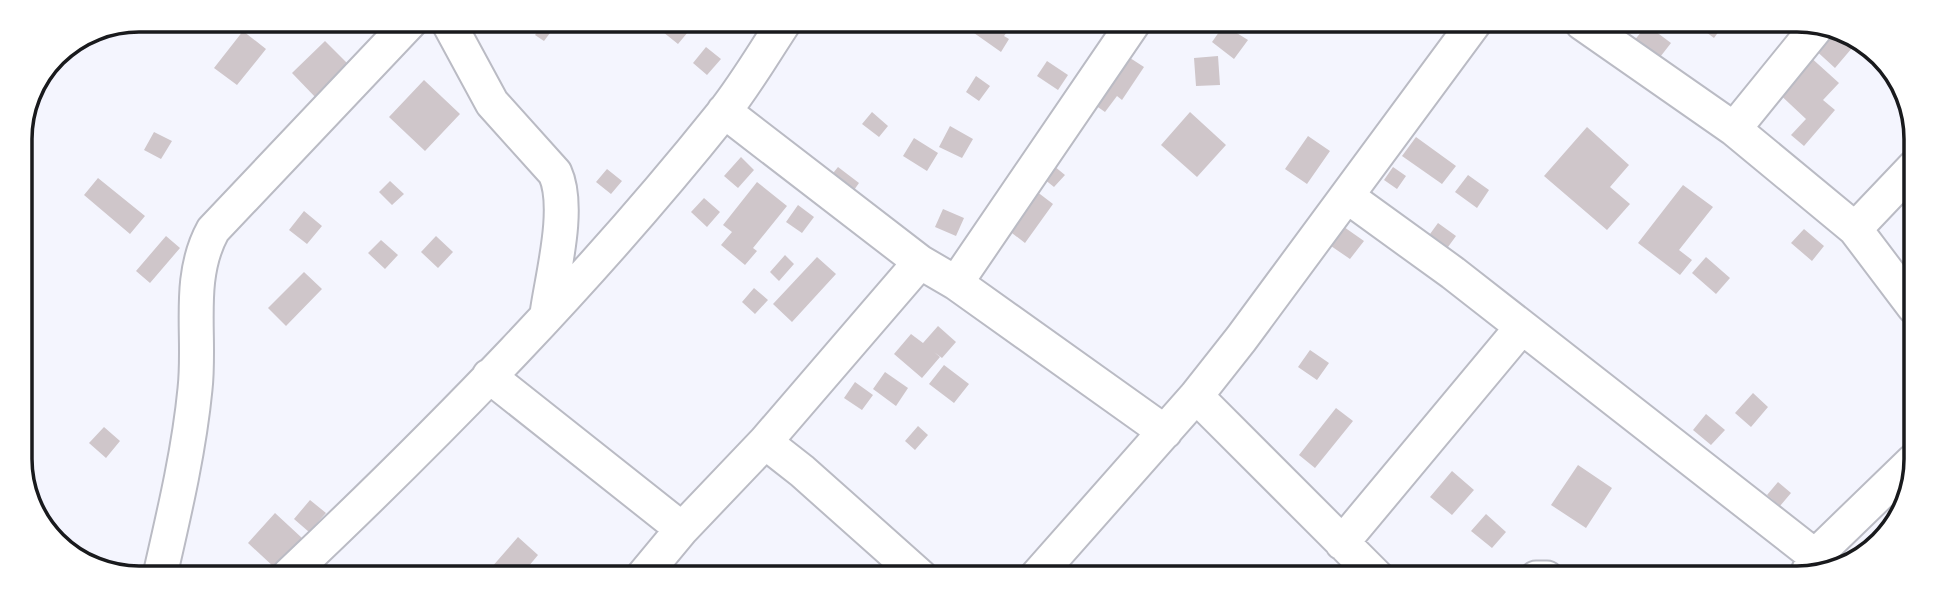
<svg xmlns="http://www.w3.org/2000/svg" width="1936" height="598" font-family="'Sofia Sans Condensed',sans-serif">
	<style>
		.building { fill: #cfc6ca }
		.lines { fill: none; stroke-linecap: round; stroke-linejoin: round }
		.street-casing { stroke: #babbc4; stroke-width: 37 }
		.street { stroke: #fff; stroke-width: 33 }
		.rim { fill: none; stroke: #191a1d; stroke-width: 3.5 }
	</style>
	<rect width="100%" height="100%" fill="#f4f5fe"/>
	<path class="building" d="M 673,21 L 688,32 L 678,44 L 663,32 Z
		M 982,21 L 1008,21 L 1012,25 L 1004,36 L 1009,39 L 1001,52 L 974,33 Z
		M 1694,23 L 1725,23 L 1714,38 Z
		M 1224,25 L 1248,40 L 1234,59 L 1212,42 Z
		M 1647,25 L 1671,43 L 1657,61 L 1633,42 Z
		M 542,26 L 550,33 L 544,41 L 535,35 Z
		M 1829,28 L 1852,48 L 1835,68 L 1812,47 Z
		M 243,31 L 266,49 L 237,85 L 214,68 Z
		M 325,41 L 351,67 L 317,99 L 292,73 Z
		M 706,47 L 721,59 L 707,75 L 693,63 Z
		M 1808,55 L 1839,83 L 1823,100 L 1835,110 L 1804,146 L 1791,135 L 1806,119 L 1776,91 Z
		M 1127,56 L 1144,67 L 1122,100 L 1117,96 L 1105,112 L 1095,105 Z
		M 1218,56 L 1220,85 L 1196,86 L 1194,58 Z
		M 1047,61 L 1068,75 L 1058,90 L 1037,76 Z
		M 976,76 L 990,86 L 979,101 L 966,92 Z
		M 424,80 L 460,114 L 425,151 L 389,117 Z
		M 872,112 L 888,126 L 879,137 L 862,124 Z
		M 1190,112 L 1226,145 L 1197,177 L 1161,145 Z
		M 950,126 L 973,139 L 962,158 L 939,147 Z
		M 1587,127 L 1629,165 L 1610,187 L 1630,204 L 1607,230 L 1544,176 Z
		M 154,132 L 172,141 L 161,159 L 144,150 Z
		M 1308,136 L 1330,151 L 1307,184 L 1285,169 Z
		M 1416,137 L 1456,166 L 1442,184 L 1402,156 Z
		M 914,138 L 938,153 L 927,171 L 903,156 Z
		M 741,157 L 754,170 L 738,188 L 724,176 Z
		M 1054,166 L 1065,175 L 1054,187 L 1044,179 Z
		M 838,167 L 859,183 L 847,200 L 825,183 Z
		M 1393,167 L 1406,176 L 1397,189 L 1384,180 Z
		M 607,169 L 622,181 L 611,194 L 596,182 Z
		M 1468,175 L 1489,190 L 1477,208 L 1455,192 Z
		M 98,178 L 145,216 L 130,234 L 84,195 Z
		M 390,181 L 404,194 L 392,205 L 379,192 Z
		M 757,182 L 787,206 L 753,248 L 757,251 L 745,265 L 721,245 L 732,232 L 723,225 Z
		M 1683,185 L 1713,207 L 1679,250 L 1692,260 L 1680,275 L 1638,243 Z
		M 1036,191 L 1053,204 L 1025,243 L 1008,230 Z
		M 704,198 L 720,212 L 707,227 L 691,212 Z
		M 798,205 L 814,217 L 802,233 L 786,222 Z
		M 943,209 L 964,218 L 956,236 L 935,227 Z
		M 304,211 L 322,226 L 307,244 L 289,230 Z
		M 1438,223 L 1456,236 L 1440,258 L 1422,245 Z
		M 1344,227 L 1364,241 L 1350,259 L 1331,246 Z
		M 1804,229 L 1824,246 L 1812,261 L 1791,243 Z
		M 166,236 L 180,248 L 150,283 L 136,271 Z
		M 436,236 L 453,252 L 438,268 L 421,252 Z
		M 381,240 L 398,255 L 385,269 L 368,253 Z
		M 785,255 L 794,264 L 779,281 L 770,272 Z
		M 817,257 L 836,274 L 792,322 L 773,304 Z
		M 1706,257 L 1730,278 L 1716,294 L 1692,273 Z
		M 304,272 L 322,289 L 286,326 L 268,308 Z
		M 754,288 L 768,300 L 755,314 L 742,302 Z
		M 938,326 L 956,342 L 942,358 L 934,352 L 940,357 L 922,378 L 894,354 L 911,334 L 923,343 Z
		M 1310,350 L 1329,363 L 1317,380 L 1298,367 Z
		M 944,365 L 969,384 L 954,403 L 929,384 Z
		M 885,372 L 908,388 L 896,406 L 873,389 Z
		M 855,382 L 873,395 L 862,410 L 844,398 Z
		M 1753,393 L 1768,407 L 1751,427 L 1735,413 Z
		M 1336,408 L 1353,421 L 1315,468 L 1299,455 Z
		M 1706,414 L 1725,430 L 1711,445 L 1693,430 Z
		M 918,426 L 928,435 L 915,450 L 905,441 Z
		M 104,427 L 120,441 L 106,458 L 89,443 Z
		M 1578,465 L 1612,488 L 1586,528 L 1551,505 Z
		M 1452,471 L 1474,490 L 1452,515 L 1430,497 Z
		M 1778,482 L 1791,493 L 1780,506 L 1767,495 Z
		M 1910,489 L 1912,491 L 1899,510 L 1894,505 Z
		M 310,500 L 326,513 L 309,532 L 294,519 Z
		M 275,513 L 302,538 L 275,568 L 248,543 Z
		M 1486,514 L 1506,532 L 1492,548 L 1471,531 Z
		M 518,537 L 538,555 L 528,567 L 514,576 L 484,576 Z"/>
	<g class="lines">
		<defs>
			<path id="street" d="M 447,20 L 492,103 L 555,173 C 571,208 552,277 547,314
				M 1582,23 L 1734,129 L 1855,229 L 1914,307
				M 724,111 L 920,262 L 956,283 L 1165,432
				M 1734,129 L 1820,23
				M 1348,197 L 1453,273 L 1815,556
				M 1855,229 L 1914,167
				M 956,283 L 1134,22
				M 489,376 L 682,529
				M 1196,396 L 1378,578
				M 765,442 L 802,471 L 921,577
				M 1342,543 L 1522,327
				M 160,575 C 174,514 189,451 195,389 C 201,335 186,279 213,230 L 412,20
				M 289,575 C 442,430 591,278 723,113 C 746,84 765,51 785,21
				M 643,576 L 682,529 L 765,442 L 920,262
				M 1036,577 L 1196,396 L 1241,339 L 1475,22
				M 1536,578 L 1547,578
				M 1805,579 L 1815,556 L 1913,461"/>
		</defs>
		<use href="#street" class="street-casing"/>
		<use href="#street" class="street"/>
	</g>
	<path d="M0 0H1936V598H0ZM139 32H1797A107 107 0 0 1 1904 139V459A107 107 0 0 1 1797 566H139A107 107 0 0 1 32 459V139A107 107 0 0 1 139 32Z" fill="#fff" fill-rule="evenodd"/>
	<path class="rim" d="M139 32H1797A107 107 0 0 1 1904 139V459A107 107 0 0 1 1797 566H139A107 107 0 0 1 32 459V139A107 107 0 0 1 139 32Z"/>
</svg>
